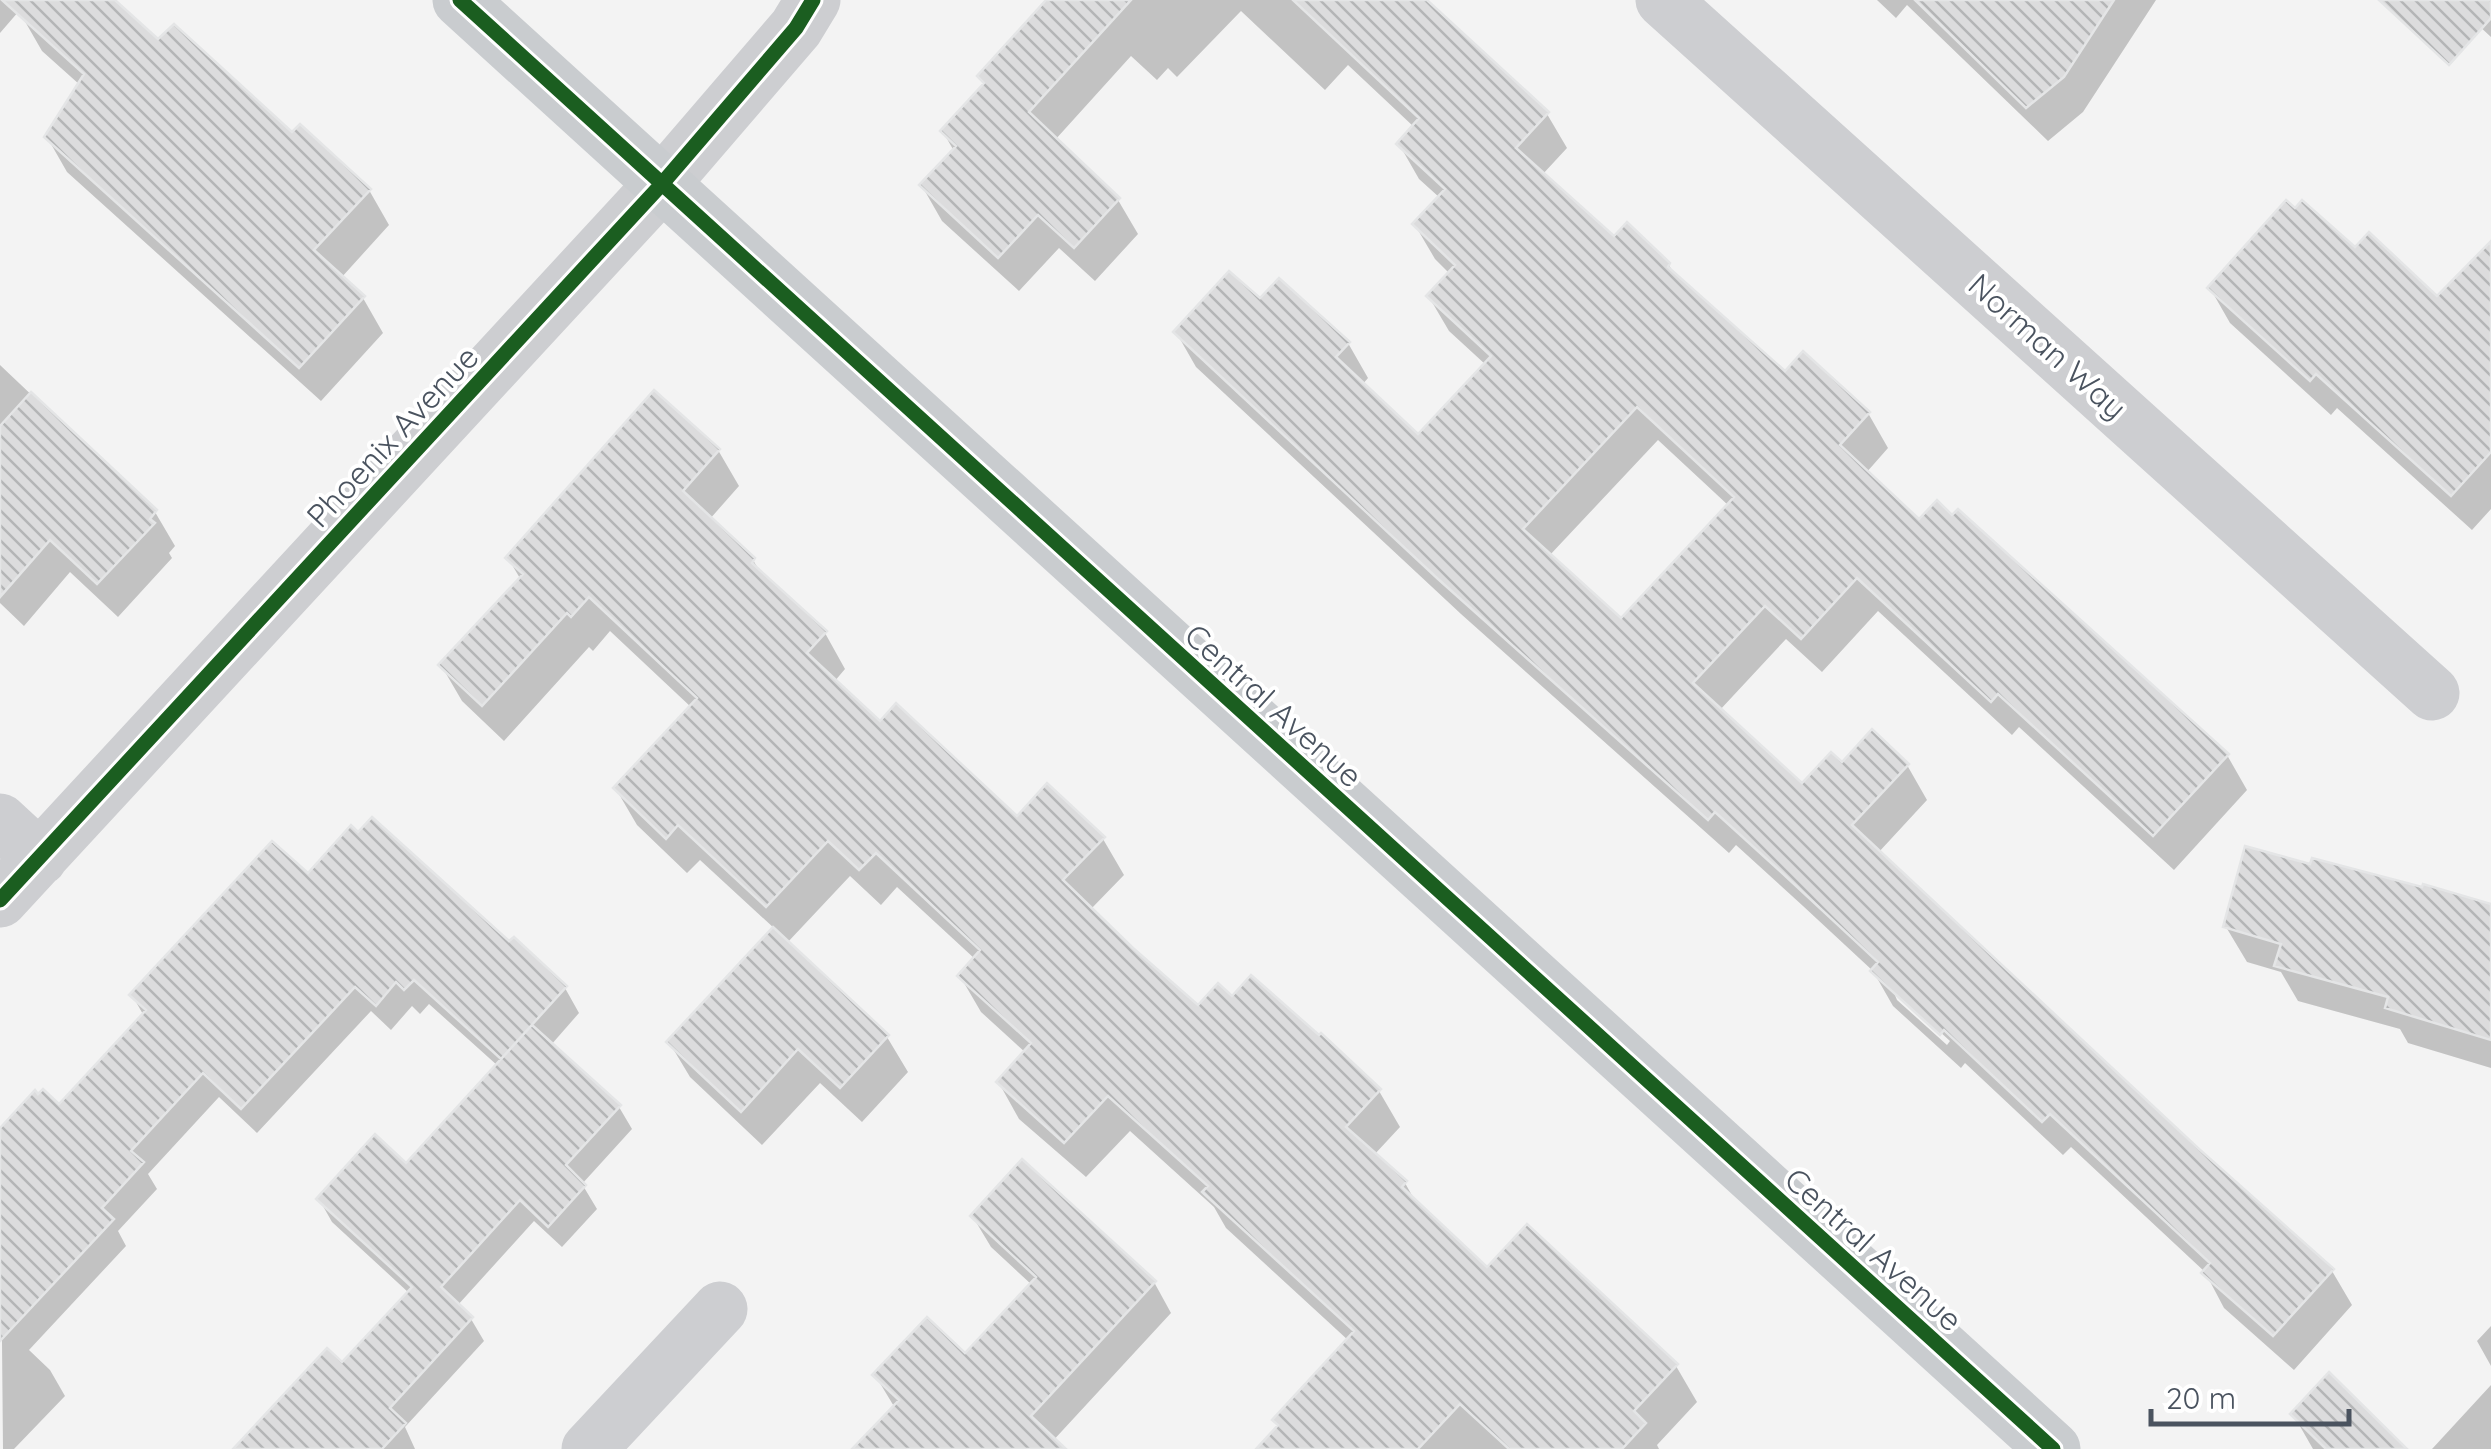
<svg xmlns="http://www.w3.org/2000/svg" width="2491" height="1449" font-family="Quicksand,sans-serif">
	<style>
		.shadow { fill: #0003; fill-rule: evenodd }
		.building { fill: url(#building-back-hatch); stroke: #e4e5e6; stroke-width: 2.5; fill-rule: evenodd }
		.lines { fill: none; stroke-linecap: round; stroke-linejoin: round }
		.minor { stroke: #cdced1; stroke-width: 55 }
		.major { stroke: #c9cccf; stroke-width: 55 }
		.cycleway-casing { stroke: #fff; stroke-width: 21 }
		.cycleway { stroke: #1b5e20; stroke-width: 15 }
		.labels { text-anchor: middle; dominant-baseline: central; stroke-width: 8; stroke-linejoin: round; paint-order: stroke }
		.street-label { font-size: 32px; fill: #4a535f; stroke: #fff }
	</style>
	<defs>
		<pattern id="building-back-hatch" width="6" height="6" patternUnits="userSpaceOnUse" patternTransform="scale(2.5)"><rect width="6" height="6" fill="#dcdcdd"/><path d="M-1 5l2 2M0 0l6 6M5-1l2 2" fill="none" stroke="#b4b5b6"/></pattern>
	</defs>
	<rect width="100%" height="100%" fill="#f3f3f3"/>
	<path class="shadow" d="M 0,0 L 112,0 L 158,42 L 369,190 L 389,225 L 341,278 L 363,298 L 383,333 L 321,401 L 67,172 L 47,137 L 80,85 L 42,51 L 19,11 L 0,33 Z
		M 1050,0 L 1423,0 L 1547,114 L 1567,148 L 1542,175 L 1614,240 L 1668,264 L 1676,276 L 1785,375 L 1868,413 L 1888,448 L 1866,473 L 1920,522 L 2227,755 L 2247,790 L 2174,870 L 2019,727 L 2012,735 L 1878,611 L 1822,672 L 1786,639 L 1719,711 L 1802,787 L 1842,765 L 1907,765 L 1927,800 L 1878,853 L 2197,1151 L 2332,1271 L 2352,1305 L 2294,1370 L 2224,1308 L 2205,1272 L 2071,1147 L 2063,1155 L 1965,1063 L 1961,1068 L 1893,1006 L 1873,971 L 1803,906 L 1736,845 L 1729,853 L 1461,614 L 1196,367 L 1176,332 L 1260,302 L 1348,343 L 1368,378 L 1362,385 L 1418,437 L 1486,365 L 1449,331 L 1429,297 L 1450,274 L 1435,259 L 1415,225 L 1440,198 L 1419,179 L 1399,144 L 1414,127 L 1348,65 L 1325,90 L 1241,11 L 1177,77 L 1168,68 L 1157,80 L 1131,56 L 1055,140 L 1118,200 L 1138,234 L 1095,281 L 1059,248 L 1019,291 L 942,221 L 922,186 L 954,151 L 943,132 L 985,86 L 980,76 ZM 1658,440 L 1729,506 L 1621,621 L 1549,556 ZM 1892,988 L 1950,1041 L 1947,1045 L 1897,1000 Z
		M 1877,0 L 2156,0 L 2083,112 L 2048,141 L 1907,5 L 1896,18 Z
		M 2451,0 L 2491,0 L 2491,37 Z
		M 2355,251 L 2491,354 L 2491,509 L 2472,530 L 2337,408 L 2331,415 L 2230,323 L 2210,288 Z
		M 0,365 L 155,512 L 175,546 L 169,553 L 172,558 L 118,617 L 70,572 L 24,626 L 0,603 Z
		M 718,450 L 739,486 L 709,520 L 753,560 L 762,575 L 825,633 L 845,669 L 834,682 L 880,724 L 1017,820 L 1103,839 L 1124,875 L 1090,910 L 1198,1008 L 1232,1000 L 1379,1091 L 1400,1127 L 1374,1155 L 1405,1183 L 1418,1206 L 1487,1270 L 1676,1366 L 1697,1402 L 1657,1445 L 1659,1449 L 1259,1449 L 1279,1427 L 1275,1420 L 1349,1341 L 1226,1228 L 1214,1207 L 1130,1131 L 1086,1177 L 1019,1119 L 999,1083 L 1026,1053 L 981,1012 L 960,976 L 975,959 L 897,887 L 881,905 L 850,876 L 787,943 L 887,1037 L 908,1072 L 862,1122 L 820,1083 L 762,1145 L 690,1077 L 669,1042 L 775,929 L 700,860 L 687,873 L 637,825 L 616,789 L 692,708 L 610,631 L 593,651 L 589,647 L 504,741 L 462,701 L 441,665 L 521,580 L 508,558 Z
		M 2312,867 L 2491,907 L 2491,1068 L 2408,1043 L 2400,1029 L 2298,1001 L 2281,972 L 2247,962 L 2226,927 Z
		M 308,876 L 509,945 L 565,988 L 579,1013 L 551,1045 L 619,1107 L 632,1129 L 582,1184 L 597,1209 L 562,1247 L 534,1221 L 457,1306 L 471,1319 L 484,1341 L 405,1427 L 415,1449 L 236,1449 L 342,1365 L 409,1293 L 332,1222 L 319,1199 L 406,1166 L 498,1066 L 429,1004 L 420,1014 L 412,1006 L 391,1030 L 371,1011 L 257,1133 L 219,1097 L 148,1174 L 157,1189 L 118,1231 L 126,1246 L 29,1350 L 50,1370 L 65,1396 L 14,1449 L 3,1449 L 0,1132 L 59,1107 L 144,1016 L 132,995 Z
		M 973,1217 L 1154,1282 L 1171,1313 L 1050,1444 L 1052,1449 L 856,1449 L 895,1408 L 875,1375 L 965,1357 L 1032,1285 L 991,1247 Z
		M 2491,1326 L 2491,1366 L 2477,1341 Z
		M 2491,1385 L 2491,1449 L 2432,1449 Z
		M 2293,1414 L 2403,1449 L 2313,1449 Z"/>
	<path class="building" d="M 2,0 L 115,0 L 158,39 L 174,24 L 292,132 L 300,124 L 371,189 L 314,250 L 365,296 L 299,368 L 44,137 L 84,74 Z
		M 1046,0 L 1131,0 L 1029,112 L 1120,198 L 1074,248 L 1038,215 L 998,258 L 919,185 L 956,146 L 940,131 L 984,83 L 977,76 Z
		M 1293,0 L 1427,0 L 1549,112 L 1516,148 L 1614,236 L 1627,222 L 1670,263 L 1668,267 L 1785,371 L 1803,351 L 1870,412 L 1840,445 L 1919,519 L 1937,500 L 1952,515 L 1958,509 L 2229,754 L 2153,836 L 1998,694 L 1991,702 L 1857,578 L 1801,639 L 1765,606 L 1693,683 L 1802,783 L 1831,752 L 1842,762 L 1872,729 L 1909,764 L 1852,825 L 2199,1149 L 2334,1269 L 2273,1336 L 2201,1273 L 2210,1263 L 2050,1114 L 2042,1122 L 1944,1030 L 1940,1035 L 1870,971 L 1878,962 L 1780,871 L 1715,812 L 1708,820 L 1438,579 L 1173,332 L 1229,271 L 1260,298 L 1279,278 L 1350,342 L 1336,357 L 1418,434 L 1491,356 L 1426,296 L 1455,265 L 1412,224 L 1445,189 L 1396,144 L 1419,118 ZM 1637,407 L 1734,497 L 1621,618 L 1523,529 Z
		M 1915,0 L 2114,0 L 2064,77 L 2026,108 Z
		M 2379,0 L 2491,0 L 2491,18 L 2449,65 Z
		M 2286,200 L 2295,208 L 2302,200 L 2355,247 L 2369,232 L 2437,296 L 2491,241 L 2491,452 L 2451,496 L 2316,374 L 2310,381 L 2207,288 Z
		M 654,390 L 720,449 L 683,491 L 755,558 L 752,563 L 827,631 L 807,653 L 880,721 L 896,703 L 1017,816 L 1047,783 L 1105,837 L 1063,880 L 1133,948 L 1198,1005 L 1218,983 L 1232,996 L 1251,975 L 1319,1035 L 1321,1033 L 1381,1089 L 1346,1127 L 1407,1181 L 1402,1187 L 1487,1267 L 1527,1224 L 1678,1364 L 1634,1411 L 1646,1423 L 1622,1449 L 1509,1449 L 1460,1404 L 1418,1449 L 1256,1449 L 1278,1425 L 1272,1420 L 1354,1331 L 1202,1192 L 1208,1186 L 1108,1096 L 1064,1143 L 996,1082 L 1031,1043 L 957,976 L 980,950 L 876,853 L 859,870 L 828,841 L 766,907 L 678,825 L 666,839 L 613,788 L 697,698 L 589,597 L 571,617 L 567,613 L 482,706 L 438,665 L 523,574 L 505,558 Z
		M 31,392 L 157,510 L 150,519 L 155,523 L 97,584 L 50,540 L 0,597 L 0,426 Z
		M 372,817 L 509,941 L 514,937 L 567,986 L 501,1059 L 414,980 L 404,990 L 396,982 L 376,1006 L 355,987 L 241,1109 L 203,1073 L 131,1151 L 144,1162 L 102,1208 L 114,1219 L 0,1341 L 0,1128 L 35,1090 L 38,1094 L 43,1089 L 59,1104 L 146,1010 L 129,995 L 272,841 L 308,873 L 351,825 L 358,832 Z
		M 2245,846 L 2310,864 L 2312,858 L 2422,887 L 2423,884 L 2491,904 L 2491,1040 L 2385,1008 L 2388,997 L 2274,966 L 2281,944 L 2223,927 Z
		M 773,927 L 889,1035 L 840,1088 L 798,1049 L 741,1112 L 666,1042 Z
		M 532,1025 L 621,1105 L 566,1165 L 586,1185 L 548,1227 L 520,1200 L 441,1287 L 473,1317 L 390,1408 L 406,1423 L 382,1449 L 233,1449 L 327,1348 L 342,1362 L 412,1287 L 316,1199 L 375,1134 L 406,1163 Z
		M 1022,1159 L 1156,1281 L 1031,1416 L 1066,1449 L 852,1449 L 899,1400 L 872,1375 L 927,1317 L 965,1353 L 1036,1277 L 970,1216 Z
		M 2329,1372 L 2407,1449 L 2326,1449 L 2290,1414 Z"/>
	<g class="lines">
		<path class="minor" d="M 1663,0 L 2432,693
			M 0,821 L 40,858
			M 0,900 L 661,185 L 796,28 L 813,0
			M 589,1449 L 720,1309"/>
		<path class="major" d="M 460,0 L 2053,1449"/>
		<defs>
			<path id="cycleway" d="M 460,0 L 2053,1449
				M 0,900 L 661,185 L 796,28 L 813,0"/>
		</defs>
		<use href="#cycleway" class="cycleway-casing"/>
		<use href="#cycleway" class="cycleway"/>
	</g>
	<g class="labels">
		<g class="street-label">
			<text transform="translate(2048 346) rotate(42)">Norman Way</text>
			<text transform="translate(392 436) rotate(-47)">Phoenix Avenue</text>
			<text transform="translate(1274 705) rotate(42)">Central Avenue</text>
			<text transform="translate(1874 1249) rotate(42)">Central Avenue</text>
		</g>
	</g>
	<path d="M2151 1409v15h198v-15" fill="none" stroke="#4a535f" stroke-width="5"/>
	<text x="2166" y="1409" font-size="30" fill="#4a535f" stroke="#ffffff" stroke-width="8" paint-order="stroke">20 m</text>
</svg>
